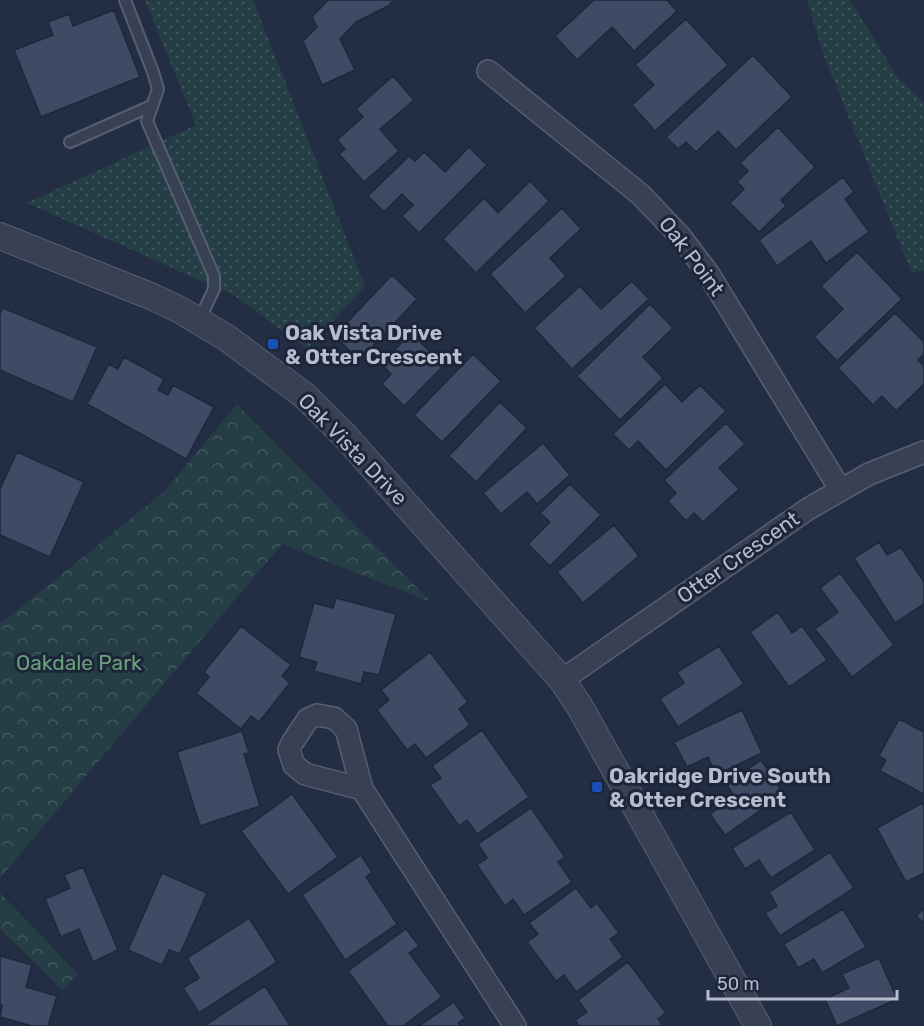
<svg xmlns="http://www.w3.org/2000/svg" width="924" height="1026" font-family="Rubik,sans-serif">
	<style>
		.grass { fill: url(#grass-dots) }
		.park { fill: url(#park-crowns) }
		.building { fill: #404a65; stroke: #1f273b; stroke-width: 1.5 }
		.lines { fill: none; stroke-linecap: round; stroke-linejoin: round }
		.service-casing { stroke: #565e71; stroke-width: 14 }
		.minor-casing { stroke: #565e71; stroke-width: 24 }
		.tertiary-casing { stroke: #565e71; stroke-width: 28 }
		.service { stroke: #384153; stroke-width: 10 }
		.minor { stroke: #384153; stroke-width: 21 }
		.tertiary { stroke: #384153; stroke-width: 26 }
		.transit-dot { fill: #1a4fb4; stroke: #1d2539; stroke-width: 2 }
		.labels { text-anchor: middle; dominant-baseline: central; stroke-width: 6; stroke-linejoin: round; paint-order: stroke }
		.street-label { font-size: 21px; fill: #b5bccd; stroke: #1d2539 }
		.poi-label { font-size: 21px; font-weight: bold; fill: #b5bccd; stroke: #1d2539; text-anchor: start }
		.park-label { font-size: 21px; fill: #6aa17c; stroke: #1d2539 }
	</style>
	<defs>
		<pattern id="grass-dots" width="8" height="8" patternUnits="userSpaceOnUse" patternTransform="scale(1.5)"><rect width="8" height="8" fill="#253e45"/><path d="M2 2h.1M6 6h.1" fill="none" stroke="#42585f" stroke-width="1.8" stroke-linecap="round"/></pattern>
		<pattern id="park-crowns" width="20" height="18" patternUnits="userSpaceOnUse" patternTransform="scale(1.5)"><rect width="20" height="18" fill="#253e45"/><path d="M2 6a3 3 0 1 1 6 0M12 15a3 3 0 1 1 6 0" fill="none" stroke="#42585f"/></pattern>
	</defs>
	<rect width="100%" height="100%" fill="#232e44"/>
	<path class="grass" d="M 145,0 L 253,0 L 365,286 L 307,349 L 235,296 L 27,203 L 196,125 Z
		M 807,0 L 850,0 L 898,78 L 924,102 L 924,271 L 911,272 L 824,56 Z"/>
	<path class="park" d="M 237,404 L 431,602 L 282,544 L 0,878 L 0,624 L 165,491 Z
		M 0,893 L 78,974 L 62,990 L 0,929 Z"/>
	<path class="building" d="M 328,0 L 394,0 L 388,6 L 356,22 L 340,39 L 355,70 L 322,85 L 303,41 L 317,27 L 312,17 Z
		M 594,0 L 667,0 L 677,11 L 634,51 L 612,27 L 577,60 L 555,36 Z
		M 114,10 L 140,77 L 41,117 L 14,50 L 53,35 L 48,22 L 69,14 L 73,26 Z
		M 686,19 L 728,65 L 655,131 L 632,105 L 654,85 L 635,65 Z
		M 753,55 L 792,97 L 736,150 L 718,131 L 696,152 L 686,142 L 678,149 L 666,137 Z
		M 393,76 L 414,100 L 380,129 L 399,151 L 364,182 L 339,154 L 345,149 L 337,140 L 363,117 L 356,109 Z
		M 778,127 L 815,167 L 781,200 L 786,206 L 759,232 L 730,203 L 744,189 L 737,182 L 748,171 L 740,163 Z
		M 469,147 L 487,165 L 419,233 L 402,216 L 413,205 L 402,194 L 384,212 L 368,196 L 409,156 L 415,161 L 424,152 L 445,172 Z
		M 843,177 L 854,192 L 845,199 L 869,232 L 826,263 L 811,241 L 777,266 L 759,240 Z
		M 530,181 L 549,201 L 476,273 L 443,239 L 484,198 L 498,213 Z
		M 562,208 L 581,229 L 550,258 L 566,276 L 525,313 L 490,274 Z
		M 857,252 L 902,299 L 837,361 L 814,337 L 843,309 L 821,286 Z
		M 392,275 L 417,299 L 360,360 L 334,336 Z
		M 632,281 L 649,299 L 572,369 L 534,328 L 580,286 L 601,309 Z
		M 650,304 L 673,328 L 643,357 L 663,378 L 620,420 L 577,376 Z
		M 3,308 L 97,347 L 73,402 L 0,370 L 0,314 Z
		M 895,313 L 924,342 L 924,354 L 918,360 L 924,366 L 924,384 L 896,411 L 882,396 L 873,405 L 838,368 Z
		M 411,333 L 444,365 L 404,406 L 382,384 L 391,374 L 381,364 Z
		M 473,354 L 501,381 L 442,442 L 414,415 Z
		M 124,357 L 164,379 L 158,390 L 168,395 L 173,385 L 214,407 L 186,459 L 87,404 L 109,364 L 118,369 Z
		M 665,384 L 682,402 L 700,385 L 726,411 L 666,470 L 638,441 L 629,450 L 613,434 Z
		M 500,402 L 527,428 L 476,482 L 449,456 Z
		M 726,423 L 745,444 L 719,468 L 739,489 L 703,522 L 694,513 L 686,521 L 668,501 L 676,493 L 664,480 Z
		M 543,443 L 570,475 L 537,504 L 527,492 L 501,514 L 483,493 Z
		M 17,452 L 84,482 L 50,557 L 0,535 L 0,489 Z
		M 570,484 L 601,515 L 550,566 L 528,544 L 550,522 L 540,513 Z
		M 614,525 L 639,556 L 583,603 L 557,572 Z
		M 879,542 L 887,555 L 901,547 L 924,582 L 924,604 L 895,623 L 854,558 Z
		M 840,573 L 894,645 L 852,677 L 815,629 L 838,612 L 820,588 Z
		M 336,598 L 396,614 L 379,675 L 364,672 L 361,684 L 314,671 L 317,662 L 299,657 L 314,603 L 333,608 Z
		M 778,612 L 792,633 L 802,626 L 827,660 L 789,687 L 750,632 Z
		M 241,626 L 291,665 L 282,676 L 290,683 L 259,722 L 251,716 L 241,729 L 196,693 L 209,677 L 204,672 Z
		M 719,646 L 744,684 L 678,727 L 660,699 L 684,683 L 677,672 Z
		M 430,652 L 468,702 L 459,709 L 470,725 L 426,758 L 415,744 L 407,750 L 377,710 L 389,700 L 381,690 Z
		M 742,710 L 762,753 L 716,775 L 708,757 L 687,767 L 674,742 Z
		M 899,719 L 924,732 L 924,794 L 880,771 L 886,760 L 879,756 Z
		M 482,730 L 529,797 L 477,834 L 467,820 L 459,826 L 430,785 L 441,778 L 432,766 Z
		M 242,731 L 249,753 L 244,754 L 260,806 L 200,826 L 177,752 Z
		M 761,760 L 784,794 L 725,835 L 710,814 L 735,797 L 726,784 Z
		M 292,794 L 338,857 L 288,894 L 241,831 Z
		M 922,803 L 924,807 L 924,873 L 906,882 L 877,828 Z
		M 531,808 L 565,857 L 558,862 L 572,882 L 524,915 L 513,899 L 505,906 L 477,865 L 487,858 L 478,844 Z
		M 791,812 L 815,850 L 771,878 L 759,860 L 745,869 L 732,848 Z
		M 830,852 L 854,888 L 780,936 L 765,913 L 777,906 L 769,892 Z
		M 361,855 L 372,872 L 366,877 L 397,924 L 345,960 L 302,895 Z
		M 83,867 L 118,950 L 93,962 L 79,929 L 61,937 L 45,899 L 70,888 L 64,875 Z
		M 162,873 L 207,893 L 180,954 L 169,950 L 162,965 L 128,950 Z
		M 576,888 L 591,908 L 597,903 L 619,933 L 610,939 L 623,957 L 576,992 L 564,975 L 556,981 L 527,942 L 538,934 L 529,923 Z
		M 924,908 L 924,923 L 916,916 Z
		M 843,909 L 866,947 L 822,973 L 814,959 L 798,968 L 784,944 Z
		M 249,918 L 277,962 L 199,1013 L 183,988 L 199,978 L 187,958 Z
		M 406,929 L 419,946 L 409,953 L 442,997 L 403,1026 L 388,1026 L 348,971 Z
		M 0,956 L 32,965 L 26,987 L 57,996 L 48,1026 L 32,1026 L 0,1017 L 2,1005 L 0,1004 Z
		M 879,958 L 897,999 L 837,1026 L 825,999 L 849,988 L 842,974 Z
		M 628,962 L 666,1013 L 658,1019 L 663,1026 L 579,1026 L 575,1020 L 587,1012 L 578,1000 Z
		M 265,986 L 289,1024 L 287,1026 L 204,1026 Z
		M 454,1002 L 465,1018 L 458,1023 L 461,1026 L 419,1026 Z"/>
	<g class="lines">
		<defs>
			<path id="service" d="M 125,0 L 153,72 L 158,89 L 147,121 L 214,276 L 214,289 L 199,321
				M 70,142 L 151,106"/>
			<path id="minor" d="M 488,71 L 641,195 L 680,236 L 708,273 L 840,489
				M 562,680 L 808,509 L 869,474 L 924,452
				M 362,789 L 305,774 L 294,765 L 289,750 L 292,743 L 308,719 L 317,715 L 334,718 L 346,729 L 362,789 L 515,1026"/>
			<path id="tertiary" d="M 0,236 L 153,297 L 180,310 L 227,338 L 305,396 L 346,437 L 562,680 L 580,707 L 758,1026"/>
		</defs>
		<use href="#service" class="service-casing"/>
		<use href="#minor" class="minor-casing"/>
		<use href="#tertiary" class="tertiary-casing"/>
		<use href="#service" class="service"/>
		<use href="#minor" class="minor"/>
		<use href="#tertiary" class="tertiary"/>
	</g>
	<g class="transit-dot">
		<rect x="267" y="338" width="12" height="12" rx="3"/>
		<rect x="591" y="781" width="12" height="12" rx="3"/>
	</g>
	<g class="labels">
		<g class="street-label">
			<text transform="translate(692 256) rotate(53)">Oak Point</text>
			<text transform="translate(353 449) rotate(46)">Oak Vista Drive</text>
			<text transform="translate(738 557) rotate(-35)">Otter Crescent</text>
		</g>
		<g class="poi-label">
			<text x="285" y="332">Oak Vista Drive<tspan x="285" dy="24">&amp; Otter Crescent</tspan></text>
			<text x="609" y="775">Oakridge Drive South<tspan x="609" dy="24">&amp; Otter Crescent</tspan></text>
		</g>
		<g class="park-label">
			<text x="79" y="662">Oakdale Park</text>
		</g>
	</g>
	<path d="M708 990v9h189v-9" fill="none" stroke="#b5bccd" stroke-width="3"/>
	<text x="717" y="990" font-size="18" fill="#b5bccd" stroke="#1d2539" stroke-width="4.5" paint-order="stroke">50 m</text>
</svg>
